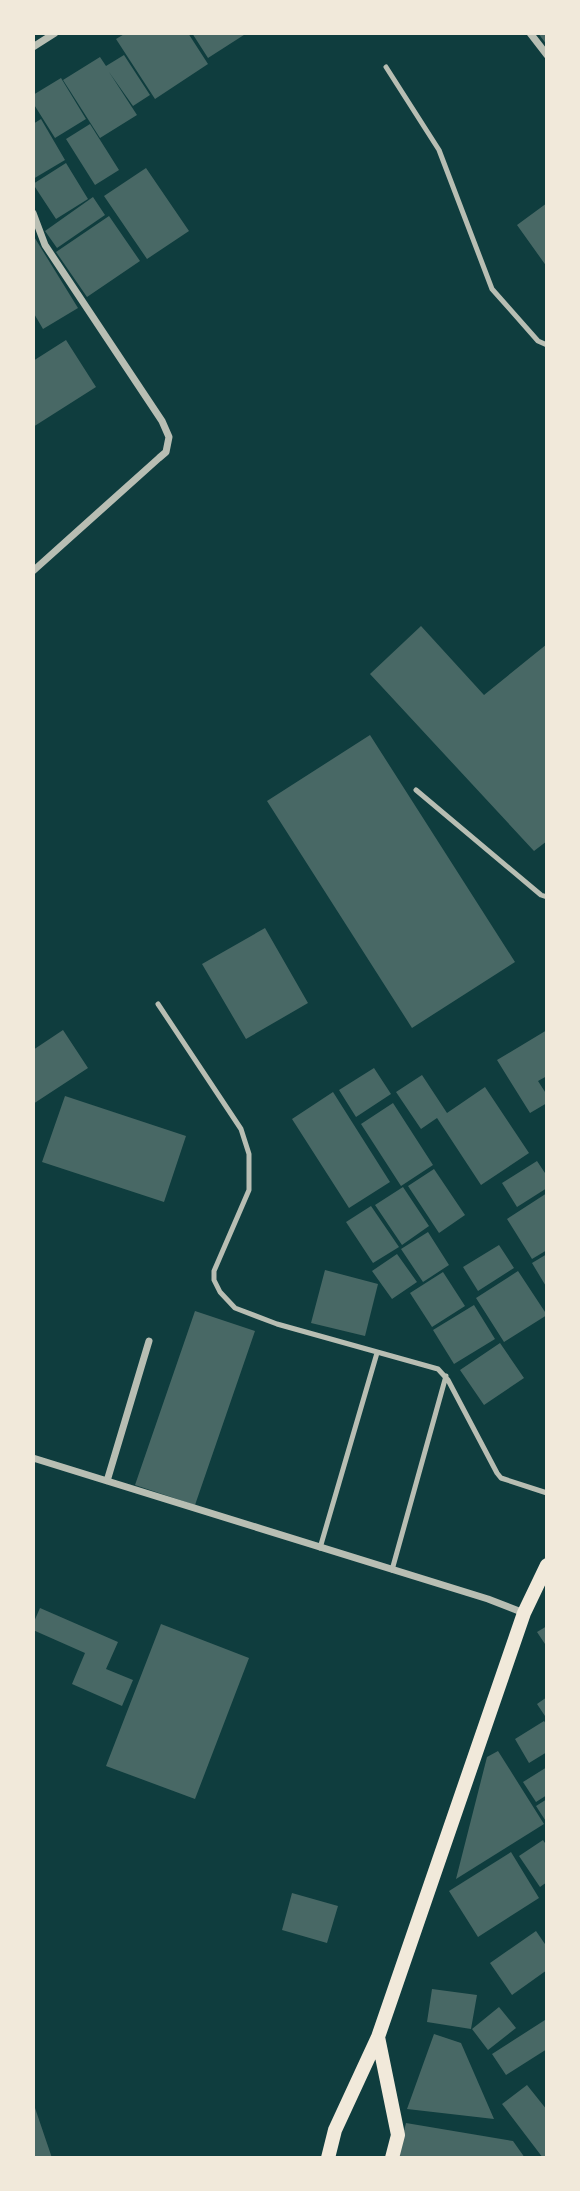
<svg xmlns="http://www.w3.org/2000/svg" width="580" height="2191" font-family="'Playfair Display',serif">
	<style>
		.building { fill: #486865 }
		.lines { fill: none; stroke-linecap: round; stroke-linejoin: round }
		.service { stroke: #b8beb3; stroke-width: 5 }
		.minor { stroke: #b8beb3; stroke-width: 7 }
		.secondary { stroke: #f1e9da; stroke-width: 14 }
	</style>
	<rect width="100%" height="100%" fill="#0f3d3e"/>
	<path class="building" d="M 126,33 L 188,33 L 208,64 L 155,99 L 116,39 Z
		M 192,33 L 247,33 L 208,58 Z
		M 538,33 L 547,33 L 547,45 Z
		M 124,55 L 150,95 L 133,106 L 109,72 L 137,115 L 100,138 L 63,80 L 100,57 L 106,66 Z
		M 61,78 L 86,119 L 55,138 L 33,103 L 33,95 Z
		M 41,119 L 65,160 L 33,179 L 33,124 Z
		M 90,124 L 119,170 L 95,185 L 66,139 Z
		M 66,163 L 88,199 L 56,219 L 33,184 Z
		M 146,168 L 189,231 L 147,259 L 104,196 Z
		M 93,197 L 105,215 L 57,248 L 45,231 Z
		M 547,203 L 547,267 L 517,225 Z
		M 109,216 L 140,261 L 87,297 L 56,252 Z
		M 33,235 L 78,308 L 43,329 L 33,312 Z
		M 66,340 L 96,387 L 33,427 L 33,361 Z
		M 421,626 L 484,695 L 547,644 L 547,841 L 534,851 L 370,674 Z
		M 370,735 L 515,962 L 412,1028 L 267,801 Z
		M 265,928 L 308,1003 L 246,1039 L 202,964 Z
		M 63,1030 L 88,1068 L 33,1104 L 33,1050 Z
		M 547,1030 L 547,1076 L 538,1081 L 547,1095 L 547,1103 L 530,1113 L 497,1060 Z
		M 374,1068 L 391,1094 L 356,1117 L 339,1090 Z
		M 422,1075 L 447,1113 L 485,1087 L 529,1153 L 481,1185 L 437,1118 L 421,1129 L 396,1092 Z
		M 333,1092 L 390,1182 L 349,1208 L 292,1119 Z
		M 65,1096 L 186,1136 L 164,1202 L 42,1162 Z
		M 393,1103 L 433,1165 L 401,1186 L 361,1124 Z
		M 537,1161 L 547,1176 L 547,1188 L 517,1207 L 502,1183 Z
		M 434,1169 L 465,1215 L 439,1233 L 408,1186 Z
		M 403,1187 L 429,1226 L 402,1245 L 375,1205 Z
		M 547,1193 L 547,1250 L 532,1259 L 507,1219 Z
		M 371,1206 L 399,1247 L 373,1263 L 346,1222 Z
		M 428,1232 L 449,1265 L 423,1282 L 401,1249 Z
		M 499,1245 L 514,1268 L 478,1291 L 463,1267 Z
		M 397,1254 L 417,1282 L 392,1299 L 372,1271 Z
		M 547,1254 L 547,1288 L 532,1263 Z
		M 325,1270 L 378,1284 L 365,1336 L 311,1323 Z
		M 518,1271 L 547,1315 L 504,1342 L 476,1298 Z
		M 443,1272 L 465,1306 L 432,1327 L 410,1293 Z
		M 474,1305 L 495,1339 L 454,1364 L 433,1330 Z
		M 195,1311 L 255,1331 L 195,1505 L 135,1485 Z
		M 500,1343 L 524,1378 L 484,1405 L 460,1370 Z
		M 40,1608 L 118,1642 L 106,1669 L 133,1680 L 122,1706 L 72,1684 L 85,1653 L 33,1630 L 33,1624 Z
		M 161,1624 L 249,1658 L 195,1799 L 106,1766 Z
		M 547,1626 L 547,1647 L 537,1632 Z
		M 547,1697 L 547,1719 L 537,1704 Z
		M 544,1721 L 547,1725 L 547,1752 L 529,1763 L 515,1739 Z
		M 498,1751 L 544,1824 L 456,1879 L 487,1757 Z
		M 547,1767 L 547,1795 L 536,1802 L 523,1782 Z
		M 547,1799 L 547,1823 L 536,1806 Z
		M 543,1840 L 547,1846 L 547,1882 L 540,1887 L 519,1856 Z
		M 511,1852 L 539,1898 L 478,1937 L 449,1891 Z
		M 292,1893 L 338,1906 L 327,1943 L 282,1930 Z
		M 536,1931 L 547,1947 L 547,1970 L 512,1995 L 490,1963 Z
		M 432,1989 L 477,1995 L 471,2029 L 427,2022 Z
		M 499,2007 L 516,2028 L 488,2050 L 472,2029 Z
		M 545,2020 L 547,2023 L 547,2049 L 506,2075 L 492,2054 Z
		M 434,2034 L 461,2043 L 494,2119 L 407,2109 Z
		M 527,2085 L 547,2110 L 547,2155 L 543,2158 L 502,2104 Z
		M 33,2105 L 34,2105 L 52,2158 L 33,2158 Z
		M 406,2123 L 513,2141 L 525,2158 L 397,2158 Z"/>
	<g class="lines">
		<path class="service" d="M 386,67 L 439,150 L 492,289 L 538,341 L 547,345
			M 416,790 L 541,895 L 547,897
			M 158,1004 L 241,1129 L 249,1154 L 249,1190 L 214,1271 L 214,1280 L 220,1292 L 235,1308 L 277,1324 L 438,1369 L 448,1380 L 497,1473 L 501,1478 L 547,1493
			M 320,1548 L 377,1353
			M 392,1570 L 446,1376"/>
		<path class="minor" d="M 530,33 L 547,55
			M 33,47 L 55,33
			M 33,213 L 45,245 L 162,421 L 169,437 L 166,452 L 159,458 L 33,571
			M 33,1458 L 488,1599 L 524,1613
			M 107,1481 L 149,1341"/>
		<path class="secondary" d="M 378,2037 L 398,2135 L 392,2158
			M 328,2158 L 335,2130 L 378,2037 L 524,1613 L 547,1565"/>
	</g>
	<rect width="580" height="2191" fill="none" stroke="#f1e9da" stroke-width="70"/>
</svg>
